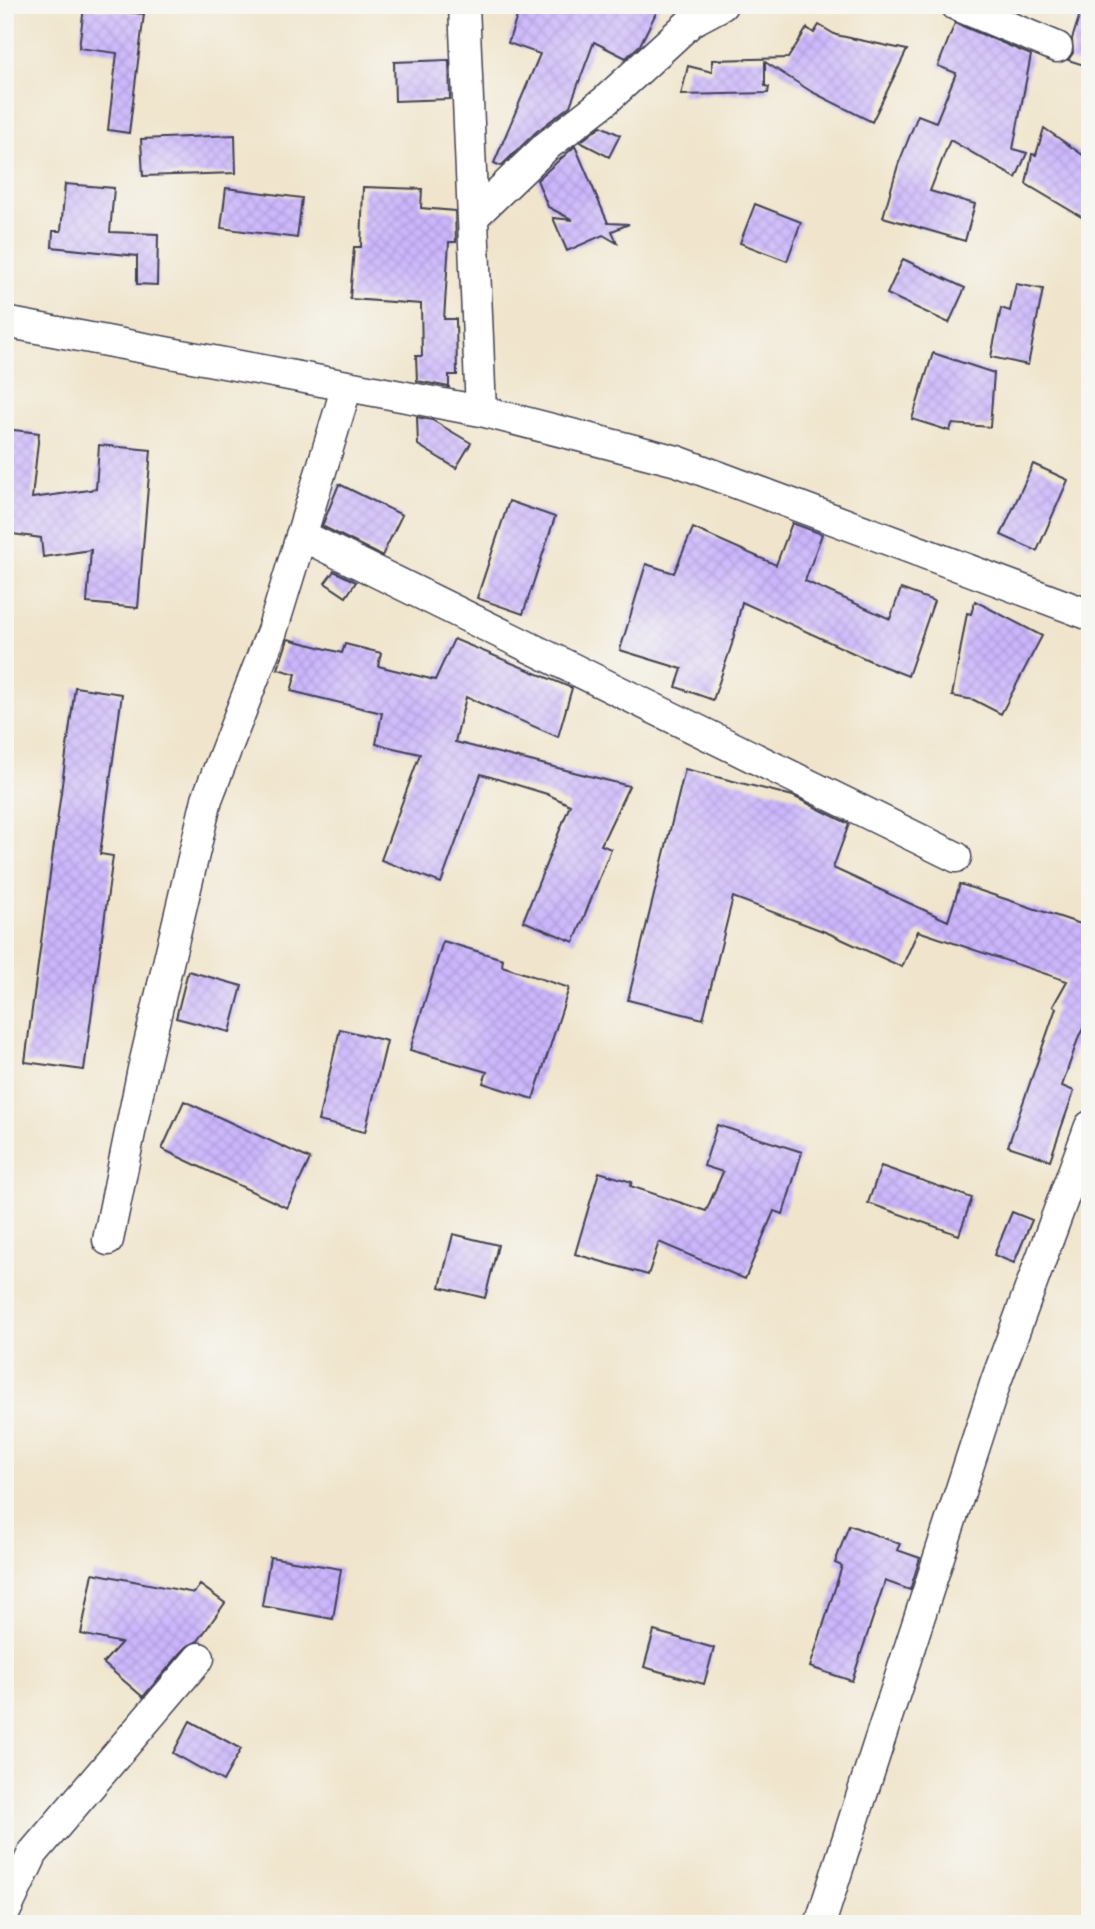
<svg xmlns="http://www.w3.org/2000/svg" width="1095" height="1929" font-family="'Gentium Book Plus',serif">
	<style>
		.building { fill: url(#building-cross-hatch) }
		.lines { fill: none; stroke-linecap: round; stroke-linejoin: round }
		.minor-casing { stroke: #413f51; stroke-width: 33 }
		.minor { stroke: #fff; stroke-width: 30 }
	</style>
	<defs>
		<pattern id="building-cross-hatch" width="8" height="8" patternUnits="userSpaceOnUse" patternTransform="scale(1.75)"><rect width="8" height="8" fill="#cbb6fc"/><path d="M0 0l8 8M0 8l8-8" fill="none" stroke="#ae9cd9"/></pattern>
	</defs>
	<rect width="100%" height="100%" fill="#f6f6f2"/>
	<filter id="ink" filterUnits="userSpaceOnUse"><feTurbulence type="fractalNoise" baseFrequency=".0143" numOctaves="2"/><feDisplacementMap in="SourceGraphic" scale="14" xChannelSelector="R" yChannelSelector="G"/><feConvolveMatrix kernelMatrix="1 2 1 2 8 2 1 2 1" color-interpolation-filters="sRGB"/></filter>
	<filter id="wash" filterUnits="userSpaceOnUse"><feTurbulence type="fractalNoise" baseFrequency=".00686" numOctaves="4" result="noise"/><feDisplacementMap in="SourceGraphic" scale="28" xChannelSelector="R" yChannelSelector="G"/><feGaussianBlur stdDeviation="1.57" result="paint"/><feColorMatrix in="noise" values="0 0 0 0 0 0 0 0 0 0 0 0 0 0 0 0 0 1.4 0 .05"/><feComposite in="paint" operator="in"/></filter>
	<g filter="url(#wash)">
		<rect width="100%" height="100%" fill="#f0e5cc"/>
		<g id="blocks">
			<path class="building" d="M 521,5 L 660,5 L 640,45 L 626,58 L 594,42 L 570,106 L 536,132 L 501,166 L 494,163 L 540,54 L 508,43 Z
				M 1083,5 L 1090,5 L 1090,67 L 1068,60 L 1073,53 L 1072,39 Z
				M 84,7 L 144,14 L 129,133 L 108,130 L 117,53 L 79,48 Z
				M 955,23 L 1031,55 L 1013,149 L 1027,153 L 1016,178 L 950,140 L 930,191 L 975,204 L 965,241 L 883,217 L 898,165 L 918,115 L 936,122 L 956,73 L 938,66 Z
				M 819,25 L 836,35 L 907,50 L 872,122 L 812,92 L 765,62 L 765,86 L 769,87 L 768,93 L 681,95 L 688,66 L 712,72 L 712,60 L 788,58 L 807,28 L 814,33 Z
				M 449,60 L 450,99 L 395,101 L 394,62 Z
				M 601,126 L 620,135 L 609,157 L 580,142 Z
				M 1044,128 L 1090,160 L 1090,222 L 1026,184 L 1032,154 L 1036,155 Z
				M 235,135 L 236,173 L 143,176 L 141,139 Z
				M 575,146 L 608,223 L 629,224 L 612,231 L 617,243 L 603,235 L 567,251 L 553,218 L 573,220 L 548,207 L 537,180 Z
				M 65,184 L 114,188 L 110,232 L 158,234 L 157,285 L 137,284 L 137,256 L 52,247 L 53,231 L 61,231 Z
				M 363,187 L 422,189 L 421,208 L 455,211 L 456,242 L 449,242 L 444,319 L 456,319 L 457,375 L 449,375 L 449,387 L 417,381 L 416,356 L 422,356 L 421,304 L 350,299 L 354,247 L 361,247 Z
				M 226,188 L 302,198 L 297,238 L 221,228 Z
				M 755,204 L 801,222 L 787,261 L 740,243 Z
				M 903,259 L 965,288 L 949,323 L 887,294 Z
				M 1016,284 L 1043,289 L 1028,365 L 991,357 L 1001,308 L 1010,311 Z
				M 933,353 L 994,373 L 990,427 L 952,424 L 950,431 L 912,419 Z
				M 417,417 L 432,420 L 471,443 L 456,468 L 418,445 Z
				M 5,429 L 39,433 L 32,498 L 96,489 L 99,445 L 151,450 L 138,608 L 87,603 L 91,550 L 43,557 L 41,538 L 5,533 Z
				M 1033,464 L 1068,480 L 1037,551 L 1001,535 Z
				M 339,484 L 402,515 L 382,556 L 322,526 Z
				M 509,501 L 555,517 L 523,614 L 477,598 Z
				M 792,523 L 822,534 L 805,581 L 890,619 L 901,589 L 934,601 L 908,676 L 875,663 L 742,602 L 732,644 L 713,700 L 676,687 L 682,669 L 620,650 L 646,564 L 674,573 L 693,528 L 776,565 Z
				M 334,571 L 356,582 L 346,597 L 325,583 Z
				M 975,601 L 1042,636 L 1001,714 L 974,700 L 952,696 L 967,613 L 971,614 Z
				M 288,639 L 342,653 L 345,644 L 381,653 L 378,666 L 435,680 L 454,639 L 572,688 L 558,737 L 466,697 L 455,742 L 629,786 L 601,845 L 611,849 L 574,942 L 523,921 L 570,805 L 547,794 L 481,774 L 441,883 L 381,860 L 420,754 L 376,744 L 382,713 L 291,691 L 296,674 L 278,669 Z
				M 75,687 L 122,694 L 100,854 L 113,856 L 84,1070 L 25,1062 Z
				M 685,769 L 793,796 L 849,824 L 833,868 L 948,921 L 960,884 L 1090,927 L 1090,1016 L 1079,1036 L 1062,1086 L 1074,1091 L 1050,1160 L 1008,1146 L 1056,1008 L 1053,1006 L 1067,981 L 918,931 L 902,967 L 828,933 L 733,897 L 703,1019 L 628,1000 Z
				M 443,941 L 503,959 L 502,966 L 569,988 L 533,1099 L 483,1083 L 487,1072 L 410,1050 Z
				M 188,971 L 242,986 L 230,1032 L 176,1018 Z
				M 340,1029 L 387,1041 L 365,1132 L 318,1121 Z
				M 184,1101 L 310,1159 L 287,1208 L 162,1149 Z
				M 717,1125 L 802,1152 L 783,1214 L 774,1211 L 745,1279 L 659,1242 L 648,1275 L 575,1254 L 599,1172 L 632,1182 L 630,1186 L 706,1211 L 723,1172 L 704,1166 Z
				M 881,1166 L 972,1198 L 959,1235 L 868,1203 Z
				M 1012,1212 L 1032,1220 L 1014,1263 L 994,1255 Z
				M 453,1234 L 498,1245 L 485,1298 L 440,1287 Z
				M 849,1525 L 900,1544 L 897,1550 L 920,1558 L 910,1590 L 885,1581 L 852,1681 L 810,1667 L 842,1566 L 835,1563 Z
				M 270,1557 L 341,1569 L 333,1619 L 262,1606 Z
				M 93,1573 L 194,1593 L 200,1585 L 225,1603 L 198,1641 L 186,1647 L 143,1697 L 103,1663 L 121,1643 L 81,1634 Z
				M 654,1631 L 714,1648 L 704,1684 L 644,1667 Z
				M 190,1721 L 241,1749 L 223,1781 L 173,1753 Z"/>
		</g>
	</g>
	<g filter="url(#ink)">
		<use href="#blocks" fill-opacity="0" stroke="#413f51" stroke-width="2"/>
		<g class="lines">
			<defs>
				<path id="minor" d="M 464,5 L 481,411
					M 956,5 L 1057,47
					M 473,217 L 548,145 L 605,101 L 692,21 L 722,5
					M 5,322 L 481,411 L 677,461 L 1090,615
					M 301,535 L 956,857
					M 108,1240 L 143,1069 L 207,799 L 272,631 L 347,386
					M 5,1912 L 33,1853 L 199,1658
					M 820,1924 L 996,1381 L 1090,1126"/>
			</defs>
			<use href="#minor" class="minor-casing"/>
			<use href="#minor" class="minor"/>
		</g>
	</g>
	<rect width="1095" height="1929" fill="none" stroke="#f6f6f2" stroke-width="28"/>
</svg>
